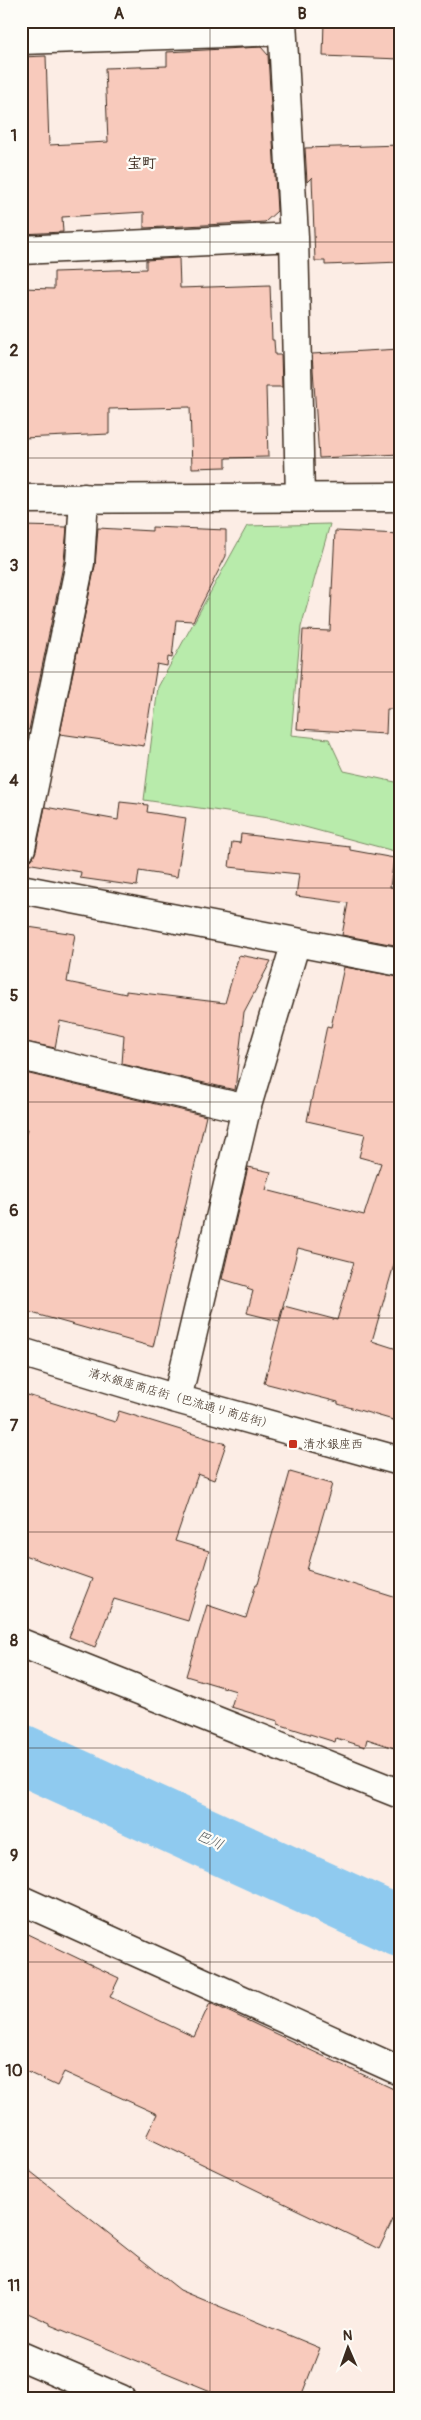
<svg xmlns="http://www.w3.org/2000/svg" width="421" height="2420" font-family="Pangolin,'Klee One',sans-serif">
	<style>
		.green { fill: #b8ebab; stroke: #7a8a64 }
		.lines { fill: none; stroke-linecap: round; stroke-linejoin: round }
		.river { stroke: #8fcaef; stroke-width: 60 }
		.building { fill: #f8cabc; stroke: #3b2a1e }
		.minor-casing { stroke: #3b2a1e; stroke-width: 31 }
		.tertiary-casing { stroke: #3b2a1e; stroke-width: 31 }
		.minor { stroke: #fdfcf7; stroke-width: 28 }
		.tertiary { stroke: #fdfcf7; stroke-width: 28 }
		.grid { fill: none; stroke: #3b2a1e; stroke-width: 1; stroke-opacity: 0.55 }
		.poi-dot { fill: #c8321e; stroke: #fdfcf7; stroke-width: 2 }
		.labels { text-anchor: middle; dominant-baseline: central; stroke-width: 4.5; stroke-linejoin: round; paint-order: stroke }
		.street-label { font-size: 12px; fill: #3b2a1e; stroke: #fdfcf7 }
		.poi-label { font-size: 12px; fill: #3b2a1e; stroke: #fdfcf7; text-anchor: start }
		.water-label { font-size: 14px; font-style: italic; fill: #545a5d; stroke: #fdfcf7 }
		.quarter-label { font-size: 15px; font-weight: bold; fill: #3b2a1e; stroke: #fdfcf7 }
		.neatline { fill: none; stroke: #3b2a1e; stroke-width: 2 }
		.grid-label { font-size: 16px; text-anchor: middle; font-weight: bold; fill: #3b2a1e }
	</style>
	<rect width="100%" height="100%" fill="#fcede5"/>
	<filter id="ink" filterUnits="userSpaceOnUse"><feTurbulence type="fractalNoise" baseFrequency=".02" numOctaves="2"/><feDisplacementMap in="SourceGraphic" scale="10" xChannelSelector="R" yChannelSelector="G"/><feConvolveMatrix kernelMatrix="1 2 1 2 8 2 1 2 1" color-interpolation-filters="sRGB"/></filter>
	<g filter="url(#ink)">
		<path class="green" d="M 330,524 L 301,627 L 291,735 L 329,739 L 344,771 L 400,783 L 400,825 L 394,851 L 275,819 L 144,800 L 158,687 L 247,526 Z"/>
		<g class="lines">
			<path class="river" d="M 21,1754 L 400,1927"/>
		</g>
		<path class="building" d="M 324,21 L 400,21 L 400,59 L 323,56 Z
			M 261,47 L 268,55 L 277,211 L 265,222 L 144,228 L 144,212 L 62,217 L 63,232 L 21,234 L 21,57 L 46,56 L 49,145 L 108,142 L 105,68 L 167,66 L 167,52 Z
			M 400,145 L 400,262 L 325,265 L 325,261 L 315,261 L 312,177 L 307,182 L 305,148 Z
			M 179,258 L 180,288 L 270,285 L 272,340 L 274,340 L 275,355 L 281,355 L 282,387 L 266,387 L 268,457 L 226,458 L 226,467 L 192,468 L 190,407 L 109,409 L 109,434 L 23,438 L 21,288 L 54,289 L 54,272 L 146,269 L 146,260 Z
			M 400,349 L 400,454 L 319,458 L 312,354 Z
			M 21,526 L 67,527 L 64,561 L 29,730 L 21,729 Z
			M 152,527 L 226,530 L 226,556 L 193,621 L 176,620 L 172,658 L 168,657 L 167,666 L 157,664 L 144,746 L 60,734 L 95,566 L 98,528 L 152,531 Z
			M 335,531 L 400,534 L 399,709 L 387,709 L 386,734 L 297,729 L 303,630 L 330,631 Z
			M 120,802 L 148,805 L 147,812 L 186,818 L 177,877 L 139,871 L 137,886 L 80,878 L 81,872 L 26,863 L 32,859 L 36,851 L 45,807 L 118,820 Z
			M 241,834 L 350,847 L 350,850 L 394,858 L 390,887 L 400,888 L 400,946 L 342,935 L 348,903 L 296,896 L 299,874 L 229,867 L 232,842 L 240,843 Z
			M 28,927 L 75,934 L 67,982 L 126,994 L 126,991 L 225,1003 L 239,955 L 271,961 L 244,1012 L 235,1090 L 122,1064 L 124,1035 L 60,1021 L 55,1048 L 21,1041 L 21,968 Z
			M 344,967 L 400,977 L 400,1244 L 372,1341 L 400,1350 L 400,1422 L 338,1404 L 338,1402 L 264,1383 L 284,1306 L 337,1320 L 354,1262 L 298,1248 L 279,1321 L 247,1313 L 253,1291 L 247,1289 L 249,1287 L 222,1279 L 248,1167 L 271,1172 L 266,1190 L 364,1215 L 381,1163 L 359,1157 L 365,1134 L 307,1121 L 327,1026 L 331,1027 Z
			M 21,1072 L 206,1116 L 153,1347 L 21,1310 L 21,1152 L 27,1129 L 21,1128 Z
			M 21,1393 L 115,1422 L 119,1411 L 226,1444 L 214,1480 L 198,1474 L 175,1541 L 209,1551 L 188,1621 L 114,1599 L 95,1647 L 69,1637 L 92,1579 L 21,1554 Z
			M 290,1472 L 332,1484 L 307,1570 L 400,1599 L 400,1750 L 367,1739 L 365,1747 L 336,1738 L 335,1742 L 278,1724 L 278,1721 L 231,1707 L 236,1691 L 186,1676 L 207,1605 L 246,1618 L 256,1584 L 258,1584 Z
			M 21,1931 L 119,1978 L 110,1997 L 194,2037 L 210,2003 L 400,2092 L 400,2205 L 379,2249 L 146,2137 L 157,2114 L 64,2072 L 57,2086 L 21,2069 Z
			M 21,2164 L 180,2290 L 320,2348 L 300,2399 L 230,2399 L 50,2325 L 50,2323 L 21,2310 Z"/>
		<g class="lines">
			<defs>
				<path id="minor" d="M 282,21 L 294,237 L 300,497
					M 21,40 L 282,31
					M 21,250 L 294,237
					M 21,848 L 80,563 L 84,498
					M 21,889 L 400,962
					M 21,1056 L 246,1109
					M 21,1352 L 177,1399 L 400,1461
					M 177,1399 L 246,1109 L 296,942
					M 21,1643 L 400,1794
					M 21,1900 L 400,2071"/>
				<path id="tertiary" d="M 21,499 L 400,497
					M 21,2356 L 121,2399"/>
			</defs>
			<use href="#minor" class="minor-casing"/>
			<use href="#tertiary" class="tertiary-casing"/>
			<use href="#minor" class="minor"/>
			<use href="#tertiary" class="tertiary"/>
		</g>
	</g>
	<path class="grid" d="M 210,21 L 210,2399M 21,242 L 400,242M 21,458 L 400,458M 21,672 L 400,672M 21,888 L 400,888M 21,1102 L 400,1102M 21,1318 L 400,1318M 21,1532 L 400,1532M 21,1748 L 400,1748M 21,1962 L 400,1962M 21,2178 L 400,2178"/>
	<rect class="poi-dot" x="288" y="1439" width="10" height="10" rx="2.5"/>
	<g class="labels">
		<g class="street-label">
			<text transform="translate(181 1399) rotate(16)">清水銀座商店街（巴流通り商店街）</text>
		</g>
		<g class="poi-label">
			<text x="303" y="1444">清水銀座西</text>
		</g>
		<g class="water-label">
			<text transform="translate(210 1840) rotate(25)">巴川</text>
		</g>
		<g class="quarter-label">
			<text x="142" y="163">宝町</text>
		</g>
	</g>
	<rect width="421" height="2420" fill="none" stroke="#fdfcf7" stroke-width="55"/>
	<g transform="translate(348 2348) rotate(358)" stroke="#fdfcf7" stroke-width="4" paint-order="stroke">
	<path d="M0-4L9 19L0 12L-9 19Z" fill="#3b2a1e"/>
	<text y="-8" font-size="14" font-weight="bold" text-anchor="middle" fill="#3b2a1e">N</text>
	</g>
	<rect x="28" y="28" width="366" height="2364" class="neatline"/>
	<g class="grid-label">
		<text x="119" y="19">A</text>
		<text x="302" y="19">B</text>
		<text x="14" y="141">1</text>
		<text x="14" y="356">2</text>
		<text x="14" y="571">3</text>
		<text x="14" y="786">4</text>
		<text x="14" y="1001">5</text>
		<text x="14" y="1216">6</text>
		<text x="14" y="1431">7</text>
		<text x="14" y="1646">8</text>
		<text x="14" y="1861">9</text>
		<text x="14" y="2076">10</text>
		<text x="14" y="2291">11</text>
	</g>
</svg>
